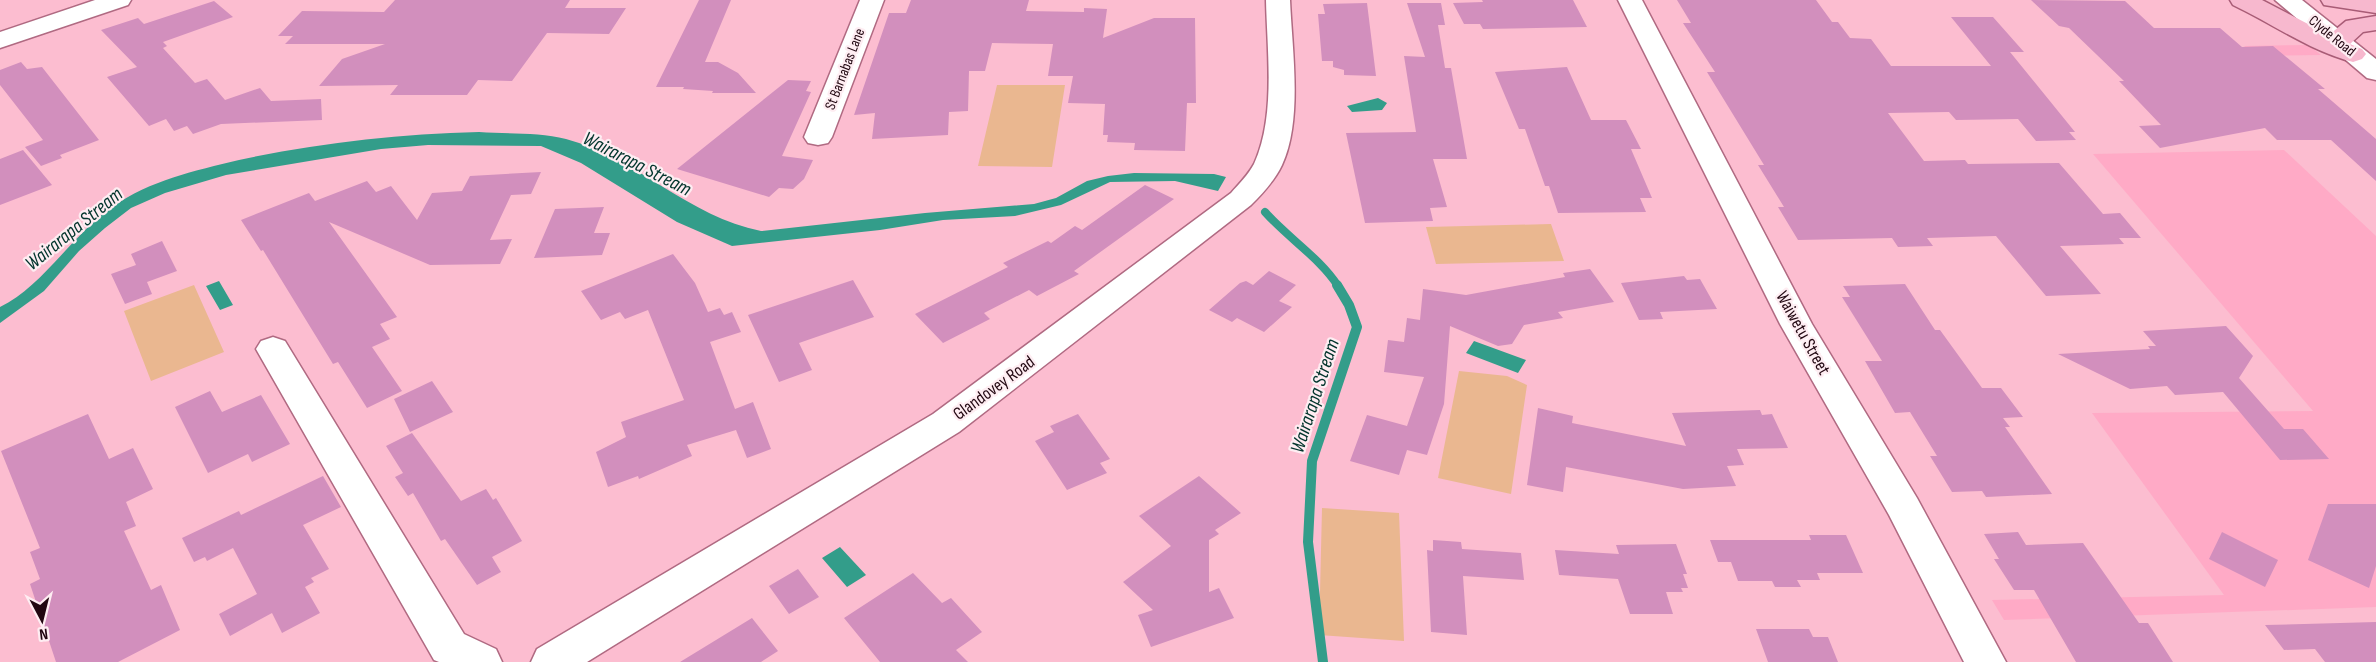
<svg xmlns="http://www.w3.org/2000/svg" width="2376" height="662" font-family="'Sofia Sans Condensed',sans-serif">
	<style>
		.built { fill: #ffaac6 }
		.green { fill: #eab790 }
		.water { fill: #339d8a }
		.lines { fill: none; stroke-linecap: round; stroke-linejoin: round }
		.stream-far1 { stroke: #339d8a; stroke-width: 8 }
		.stream { stroke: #339d8a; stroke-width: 10 }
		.building { fill: #d28fbd }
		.street-casing { stroke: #b06a82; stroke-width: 3 }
		.secondary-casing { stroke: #b06a82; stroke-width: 3 }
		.primary-casing { stroke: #a85c76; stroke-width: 3 }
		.street { fill: #fff; fill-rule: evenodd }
		.secondary { fill: #fff; fill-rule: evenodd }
		.primary { fill: #f7b8ce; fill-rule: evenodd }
		.labels { text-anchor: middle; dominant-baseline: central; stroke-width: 4.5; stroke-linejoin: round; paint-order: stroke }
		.far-street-label { font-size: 15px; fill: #210711; stroke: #feedf2 }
		.street-label { font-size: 18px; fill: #210711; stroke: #feedf2 }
		.water-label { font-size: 20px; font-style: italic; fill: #02342c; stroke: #feedf2 }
	</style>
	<rect width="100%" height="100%" fill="#fcbdd0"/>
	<path class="built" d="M 2309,45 L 2321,55 L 2256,56 L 2244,46 Z
		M 2284,150 L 2376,236 L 2376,607 L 2004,620 L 1992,600 L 2224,595 L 2092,413 L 2313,411 L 2093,154 Z"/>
	<path class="green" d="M 997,85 L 1065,85 L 1052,167 L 978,166 Z
		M 1551,224 L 1564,261 L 1436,264 L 1426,227 Z
		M 194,285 L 224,352 L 151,381 L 124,311 Z
		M 1459,371 L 1507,376 L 1527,385 L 1511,494 L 1438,478 Z
		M 1322,508 L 1399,513 L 1404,641 L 1319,635 Z"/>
	<path class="water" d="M 1378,98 L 1387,103 L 1382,110 L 1352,112 L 1347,106 Z
		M 479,132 C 507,134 539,132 566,139 C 637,158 689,217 761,231 L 925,213 L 1034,204 L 1056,198 L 1087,181 L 1108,176 L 1134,173 L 1214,174 L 1226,177 L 1218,191 L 1175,181 L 1110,182 L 1061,205 L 1015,216 L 943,220 L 880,230 L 732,246 L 677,222 L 581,163 L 541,146 L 428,145 L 381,149 L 226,175 L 165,193 L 131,208 L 105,228 L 79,251 L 44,291 L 0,323 L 0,307 C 41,288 73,234 112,207 C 151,180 194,171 239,160 C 318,143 398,134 479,132 Z
		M 219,281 L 233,305 L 220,310 L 206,286 Z
		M 1474,341 L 1526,360 L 1518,373 L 1466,353 Z
		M 840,547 L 866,575 L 847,587 L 822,558 Z"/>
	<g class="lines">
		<path class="stream-far1" d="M 1265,212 C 1288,238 1320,258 1338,286"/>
		<path class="stream" d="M 1323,662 L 1308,542 L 1312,461 L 1357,327 L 1349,305 L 1337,285"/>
	</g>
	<path class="building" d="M 395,0 L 570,0 L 565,8 L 626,8 L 609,34 L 547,33 L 512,81 L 478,80 L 467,95 L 390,95 L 398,85 L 319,86 L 342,59 L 385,44 L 285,44 L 293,36 L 278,36 L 302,11 L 384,12 Z
		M 699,0 L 731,0 L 705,62 L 718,62 L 738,73 L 756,93 L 712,93 L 713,91 L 683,89 L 684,87 L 656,87 Z
		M 911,0 L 1029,0 L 1026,11 L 1084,12 L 1084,8 L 1107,9 L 1103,38 L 1154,18 L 1195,18 L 1196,103 L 1187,103 L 1185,151 L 1134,150 L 1135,143 L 1107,142 L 1108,135 L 1103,135 L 1105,104 L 1068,103 L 1073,76 L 1048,76 L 1053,44 L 992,43 L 985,71 L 969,71 L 968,111 L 949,112 L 948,135 L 872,139 L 875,113 L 854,115 L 889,13 L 906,13 Z
		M 1482,0 L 1573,0 L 1587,27 L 1483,29 L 1480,24 L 1464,24 L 1453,3 L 1483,2 Z
		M 1677,0 L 1816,0 L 1832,22 L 1838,22 L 1850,38 L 1871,39 L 1891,66 L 1991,66 L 1951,17 L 1993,17 L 2024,52 L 2010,52 L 2075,132 L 2069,132 L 2076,140 L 2036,141 L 2018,119 L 1956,120 L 1949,112 L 1888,113 L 1924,161 L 1965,160 L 1968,164 L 2059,163 L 2103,214 L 2120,213 L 2141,238 L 2119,238 L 2124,244 L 2060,246 L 2101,294 L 2046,296 L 1996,236 L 1927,238 L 1933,246 L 1898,247 L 1892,238 L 1798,240 L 1778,207 L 1784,207 L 1758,165 L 1764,165 L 1707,72 L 1715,72 L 1683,23 L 1691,23 Z
		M 2031,0 L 2125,1 L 2154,28 L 2220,28 L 2242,47 L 2273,46 L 2325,89 L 2318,89 L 2376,139 L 2376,181 L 2331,140 L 2277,140 L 2265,128 L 2160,148 L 2139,126 L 2161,125 L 2119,81 L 2124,81 L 2069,28 L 2059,26 Z
		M 214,1 L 233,17 L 163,42 L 167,46 L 163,48 L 195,83 L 207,79 L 225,100 L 260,88 L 271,101 L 321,99 L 322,120 L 221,124 L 193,134 L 187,126 L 174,131 L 166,119 L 149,126 L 107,77 L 137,67 L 101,30 L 138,18 L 144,24 Z
		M 1367,3 L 1376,76 L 1344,75 L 1344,70 L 1333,67 L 1333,61 L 1322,61 L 1318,14 L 1325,14 L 1323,4 Z
		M 1407,3 L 1441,3 L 1445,25 L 1438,25 L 1445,68 L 1451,68 L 1467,159 L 1433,159 L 1447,207 L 1430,208 L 1433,221 L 1365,223 L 1346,133 L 1416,132 L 1404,56 L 1425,57 Z
		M 21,62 L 27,69 L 42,67 L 99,140 L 60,155 L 62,158 L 41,166 L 25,147 L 43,140 L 0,85 L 0,70 Z
		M 1567,67 L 1591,120 L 1626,120 L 1641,149 L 1631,149 L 1652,198 L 1640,198 L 1646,212 L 1558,213 L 1549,186 L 1545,186 L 1525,129 L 1519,129 L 1495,72 Z
		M 788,80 L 811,81 L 806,91 L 811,92 L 782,156 L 813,160 L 804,179 L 793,189 L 779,188 L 769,197 L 677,169 Z
		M 23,150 L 52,185 L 0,205 L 0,159 Z
		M 541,172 L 531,194 L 511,195 L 490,240 L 512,239 L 500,264 L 430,265 L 329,222 L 397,317 L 380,324 L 390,339 L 372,347 L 402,391 L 367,408 L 338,362 L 333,364 L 263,250 L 261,251 L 241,220 L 309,193 L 315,201 L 367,181 L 376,192 L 391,186 L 417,220 L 432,193 L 462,191 L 470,176 Z
		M 1145,185 L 1174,199 L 1074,271 L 1079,274 L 1037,296 L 1029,290 L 984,313 L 990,319 L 943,343 L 915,314 L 1008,267 L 1003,263 L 1048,241 L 1051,243 L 1075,226 L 1082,230 Z
		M 604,207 L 594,233 L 610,233 L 602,255 L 534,258 L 555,209 Z
		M 162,241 L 177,271 L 147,282 L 152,294 L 125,304 L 111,274 L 136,265 L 131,254 Z
		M 673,254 L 695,283 L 708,312 L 720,308 L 724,315 L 732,312 L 741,332 L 710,342 L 735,409 L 753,402 L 771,449 L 747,458 L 736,430 L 687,445 L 692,456 L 639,479 L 638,476 L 608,487 L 596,452 L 626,437 L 621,422 L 684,400 L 648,310 L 625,319 L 620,312 L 601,320 L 581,291 Z
		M 1590,269 L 1614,302 L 1558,312 L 1563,318 L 1524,325 L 1512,344 L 1498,346 L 1450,326 L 1444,404 L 1427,455 L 1407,450 L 1399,475 L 1350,461 L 1367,415 L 1407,426 L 1424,377 L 1384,372 L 1388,340 L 1404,342 L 1407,318 L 1420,320 L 1423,289 L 1466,295 L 1565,277 L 1563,273 Z
		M 1269,271 L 1296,285 L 1279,301 L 1292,307 L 1264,332 L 1237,318 L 1232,322 L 1209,310 L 1240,283 L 1246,281 L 1253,285 Z
		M 1684,276 L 1687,280 L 1700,279 L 1717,309 L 1660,312 L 1663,319 L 1639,320 L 1621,283 Z
		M 853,280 L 874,317 L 799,343 L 812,370 L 779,382 L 748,315 Z
		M 1905,284 L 1935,330 L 1940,330 L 1982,388 L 2001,388 L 2023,417 L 2003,418 L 2010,427 L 2005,427 L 2052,494 L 1986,497 L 1982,491 L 1952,492 L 1930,456 L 1937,456 L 1910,412 L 1895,413 L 1865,361 L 1882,361 L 1842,297 L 1850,297 L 1843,286 Z
		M 2226,326 L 2253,356 L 2239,378 L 2284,429 L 2303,429 L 2329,459 L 2280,460 L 2223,392 L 2175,395 L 2167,386 L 2130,389 L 2058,354 L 2150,349 L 2148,346 L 2156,346 L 2143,331 Z
		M 432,381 L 453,412 L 410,432 L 394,399 Z
		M 210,391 L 222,412 L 261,395 L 290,444 L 252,462 L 248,454 L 208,473 L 175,407 Z
		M 1538,408 L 1573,416 L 1572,423 L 1686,446 L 1672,413 L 1760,410 L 1762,415 L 1772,414 L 1788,448 L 1737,449 L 1744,465 L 1727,466 L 1736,486 L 1683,489 L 1566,467 L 1563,492 L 1527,485 Z
		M 88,414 L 109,459 L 133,448 L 153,489 L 126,502 L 136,526 L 124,531 L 151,590 L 161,585 L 180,630 L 118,662 L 56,662 L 30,584 L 40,579 L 30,552 L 40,548 L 1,451 Z
		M 1078,414 L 1110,459 L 1100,463 L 1107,473 L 1067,490 L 1035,441 L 1054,432 L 1050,426 Z
		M 412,433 L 461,501 L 486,489 L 493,500 L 496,498 L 522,541 L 492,557 L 501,572 L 477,585 L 445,539 L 441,541 L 413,493 L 408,496 L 395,477 L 403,473 L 386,446 Z
		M 323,476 L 341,507 L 303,525 L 329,569 L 311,578 L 314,582 L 305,587 L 320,613 L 282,633 L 272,613 L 230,636 L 219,614 L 257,594 L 233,548 L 207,561 L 205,557 L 194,562 L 182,538 L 239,511 L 241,515 Z
		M 1199,476 L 1241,513 L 1215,530 L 1219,534 L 1209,540 L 1209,592 L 1219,588 L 1234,618 L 1151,647 L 1138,615 L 1153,610 L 1123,582 L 1171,546 L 1139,516 Z
		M 2328,504 L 2376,504 L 2376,566 L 2369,588 L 2308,560 Z
		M 2018,532 L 2026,545 L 2083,543 L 2139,623 L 2148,623 L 2173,662 L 2076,662 L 2034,590 L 2014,590 L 1994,559 L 1999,559 L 1984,534 Z
		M 2222,532 L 2278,560 L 2265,587 L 2209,559 Z
		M 1809,535 L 1846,535 L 1863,573 L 1817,573 L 1820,580 L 1797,580 L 1801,587 L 1775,587 L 1772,581 L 1738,581 L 1731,562 L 1718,562 L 1710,540 L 1811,540 Z
		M 1433,540 L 1461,542 L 1462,549 L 1521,553 L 1524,580 L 1463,576 L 1467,635 L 1431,632 L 1427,550 L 1433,551 Z
		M 1676,544 L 1687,574 L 1683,574 L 1688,588 L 1681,588 L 1683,592 L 1666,592 L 1673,614 L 1630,614 L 1618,579 L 1559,575 L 1555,550 L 1619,554 L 1616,545 Z
		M 798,569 L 819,597 L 789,614 L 769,586 Z
		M 913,573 L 942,603 L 951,598 L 982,632 L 956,650 L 968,662 L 880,662 L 844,618 Z
		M 752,618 L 778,651 L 761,662 L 680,662 Z
		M 2376,622 L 2376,662 L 2325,662 L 2315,649 L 2284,650 L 2265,625 Z
		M 1756,629 L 1809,629 L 1813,637 L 1828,637 L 1838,662 L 1768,662 Z"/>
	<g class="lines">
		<defs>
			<path id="street" d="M 95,0 L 131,0 L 128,5 L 0,48 L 0,32 Z
				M 860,0 L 884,0 L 832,137 L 828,143 L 818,145 L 808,143 L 804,137 Z
				M 1618,0 L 1642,0 L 1812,324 L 1917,498 L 2006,662 L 1964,662 L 1889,515 L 1780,324 Z
				M 273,337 L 285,341 L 464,634 L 496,649 L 502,662 L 439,662 L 434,660 L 256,349 L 261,341 Z"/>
			<path id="secondary" d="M 1266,0 L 1290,0 C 1292,49 1303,120 1282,165 C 1275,180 1263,193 1251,205 L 959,432 L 587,662 L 531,662 L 537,649 L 933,414 L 1231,193 C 1239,184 1248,175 1254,164 C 1276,116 1267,51 1266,0 Z
				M 2275,0 L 2302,0 L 2376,59 L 2376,80 L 2367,78 Z"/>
			<path id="primary" d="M 2230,0 L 2262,0 L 2329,35 L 2346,21 L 2376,16 L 2376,30 L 2363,32 L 2350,44 L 2362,49 L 2366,54 L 2362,59 L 2353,62 C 2310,51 2273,24 2233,5 Z
				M 2321,0 L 2376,0 L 2376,13 L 2324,5 Z"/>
		</defs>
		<use href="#street" class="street-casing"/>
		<use href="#secondary" class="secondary-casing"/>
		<use href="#primary" class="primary-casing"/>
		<use href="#street" class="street"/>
		<use href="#secondary" class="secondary"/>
		<use href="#primary" class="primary"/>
	</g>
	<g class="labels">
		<g class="far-street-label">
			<text transform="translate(2332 36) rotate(39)">Clyde Road</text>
			<text transform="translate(845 69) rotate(-69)">St Barnabas Lane</text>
		</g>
		<g class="street-label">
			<text transform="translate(1803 333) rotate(61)">Waiwetu Street</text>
			<text transform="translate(994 388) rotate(-36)">Glandovey Road</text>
		</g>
		<g class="water-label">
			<text transform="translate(637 164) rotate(27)">Wairarapa Stream</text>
			<text transform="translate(74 229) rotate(-39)">Wairarapa Stream</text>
			<text transform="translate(1315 396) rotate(-72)">Wairarapa Stream</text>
		</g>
	</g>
	<g transform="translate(42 620) rotate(173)" stroke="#feedf2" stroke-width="4.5" paint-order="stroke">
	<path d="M0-4.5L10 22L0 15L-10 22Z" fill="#210711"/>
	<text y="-9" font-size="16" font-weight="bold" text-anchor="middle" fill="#210711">N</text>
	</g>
</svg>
